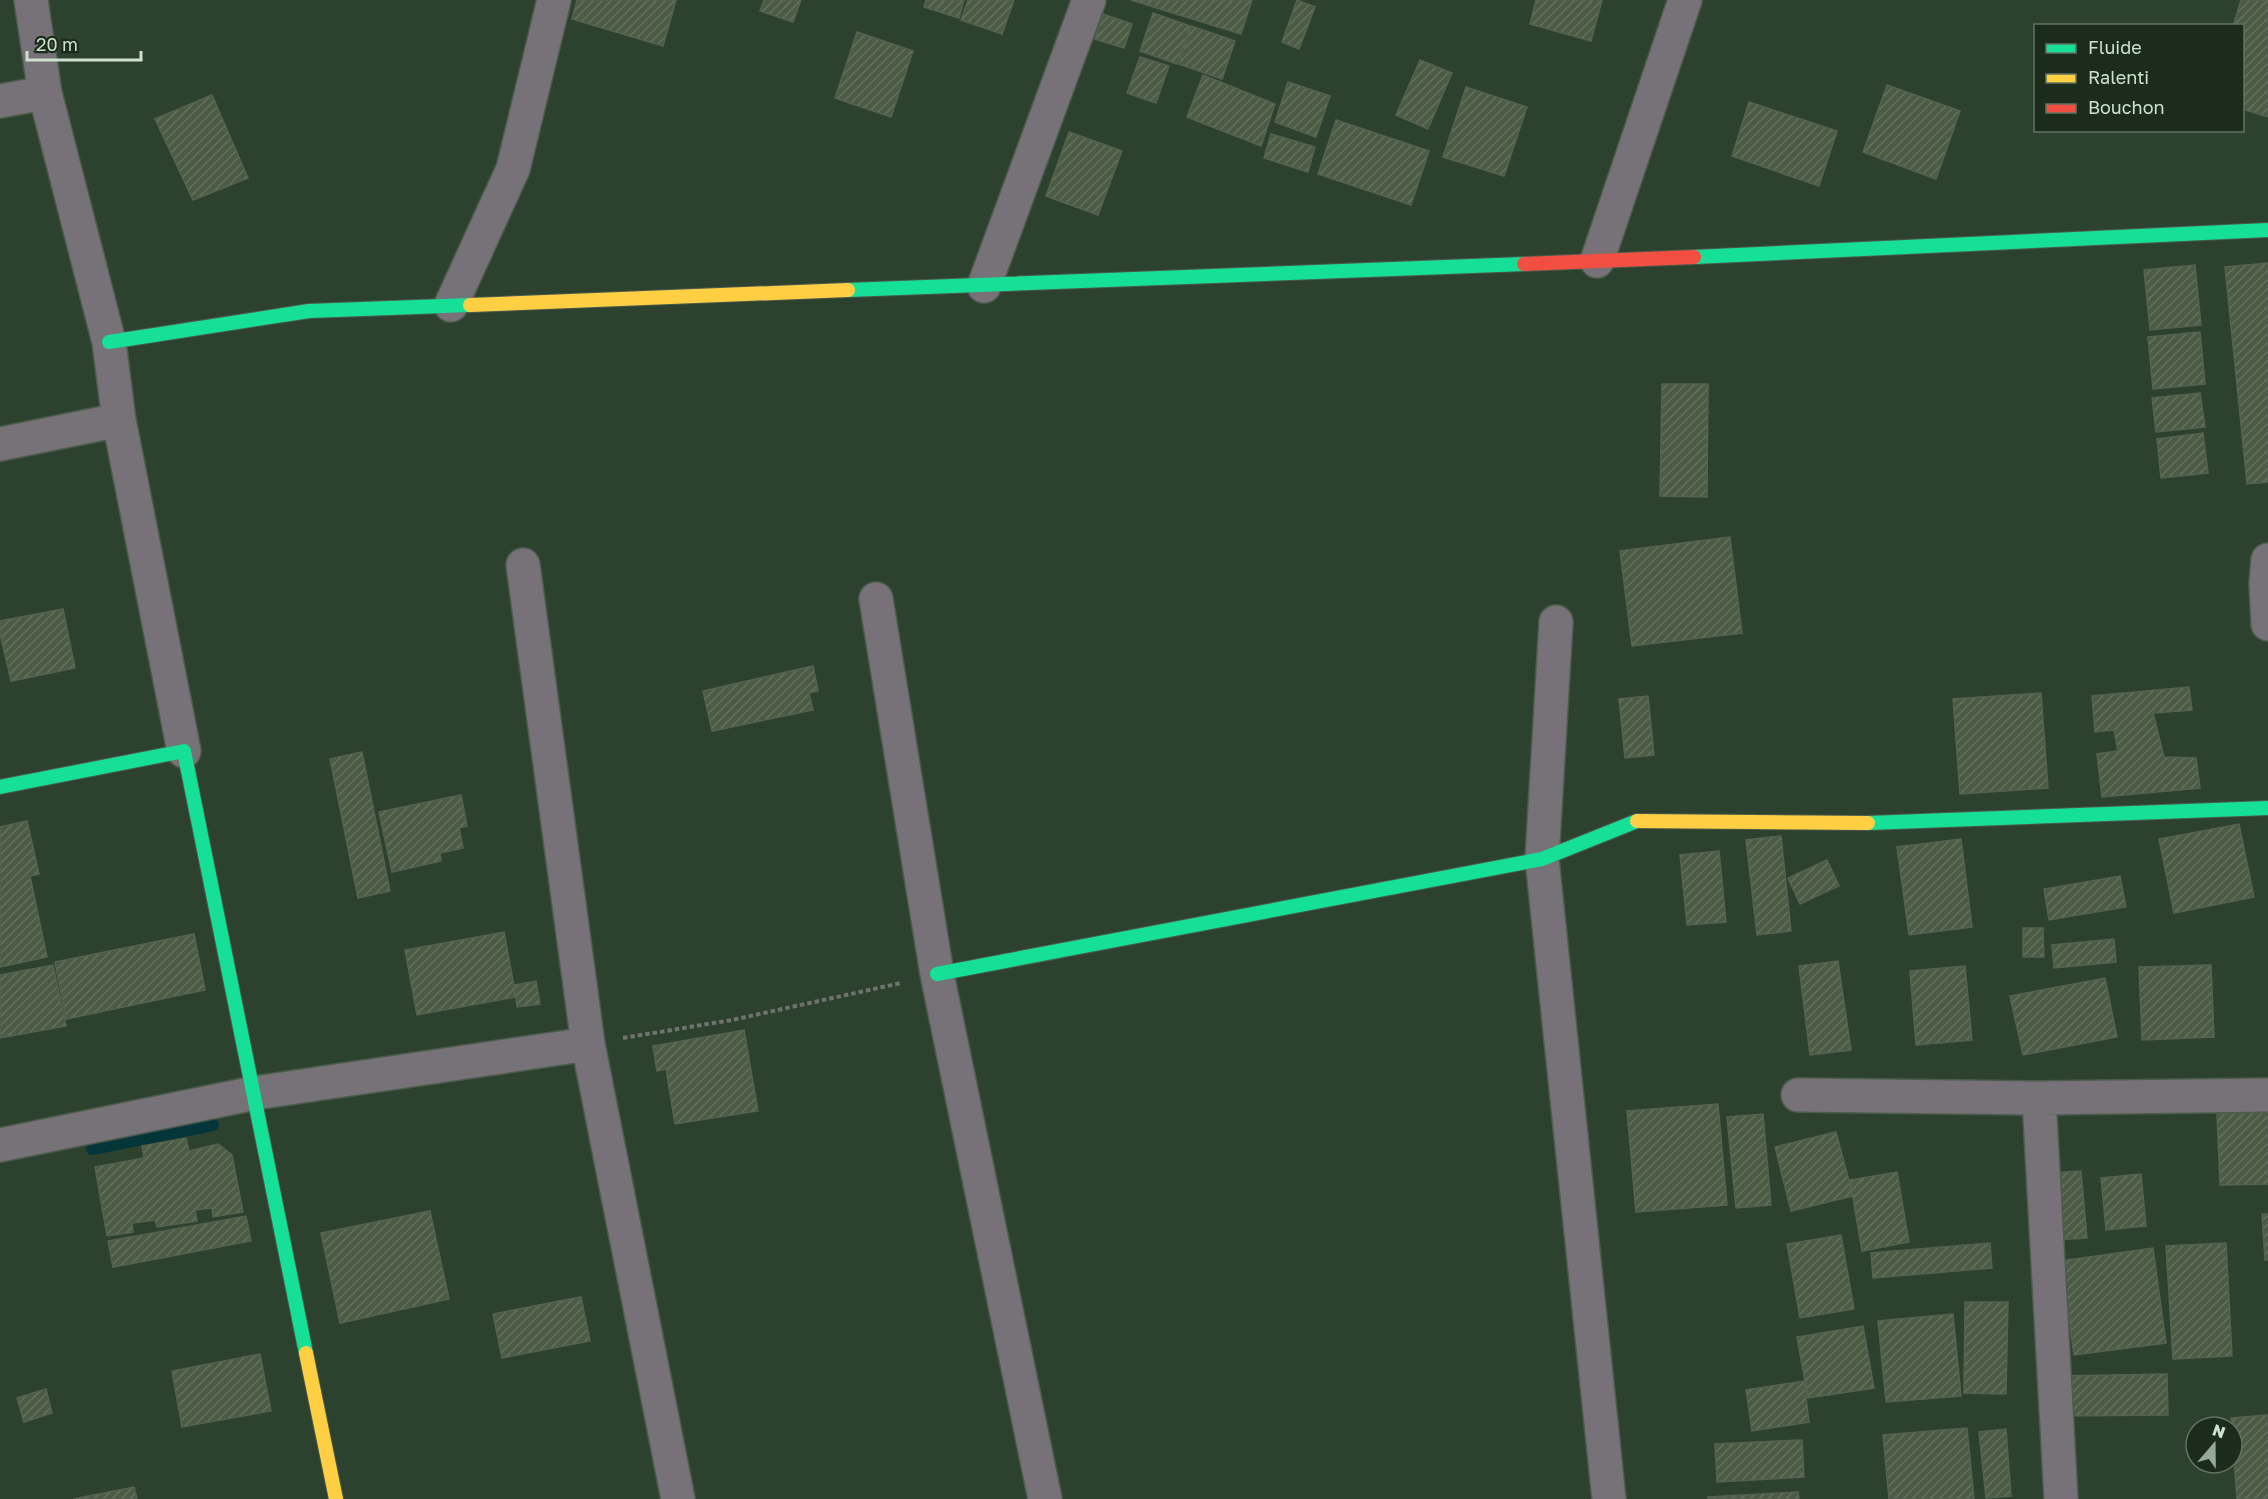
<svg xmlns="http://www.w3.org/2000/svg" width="2268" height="1499" font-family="'Golos Text',sans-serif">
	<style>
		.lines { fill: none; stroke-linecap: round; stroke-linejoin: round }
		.stream { stroke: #043538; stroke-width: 12 }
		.building { fill: url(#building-hatch); stroke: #566251; stroke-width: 1.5 }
		.street-casing { stroke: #4b5c4d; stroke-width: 36 }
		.fast-casing { stroke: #4b5c4d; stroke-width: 16 }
		.slow-casing { stroke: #4b5c4d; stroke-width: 16 }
		.jam-casing { stroke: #4b5c4d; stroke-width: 16 }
		.path { stroke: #707270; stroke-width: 4; stroke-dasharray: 4.5 3; stroke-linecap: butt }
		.street { stroke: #777178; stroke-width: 33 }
		.fast { stroke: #16e098; stroke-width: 14 }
		.slow { stroke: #ffcf43; stroke-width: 14 }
		.jam { stroke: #f24e42; stroke-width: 14 }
	</style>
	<defs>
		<pattern id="building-hatch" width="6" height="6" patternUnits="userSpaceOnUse" patternTransform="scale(1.5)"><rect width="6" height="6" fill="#4c5b44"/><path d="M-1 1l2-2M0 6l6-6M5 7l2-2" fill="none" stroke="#65725e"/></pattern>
	</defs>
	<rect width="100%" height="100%" fill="#2d412f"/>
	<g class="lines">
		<path class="stream" d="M 92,1149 L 213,1125"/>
	</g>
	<path class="building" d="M 577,0 L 676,0 L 663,46 L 572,19 Z
		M 764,0 L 801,0 L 793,22 L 760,11 Z
		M 926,0 L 964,0 L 959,18 L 924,7 Z
		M 968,0 L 1014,0 L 1002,34 L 961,20 Z
		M 1131,0 L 1252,0 L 1241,34 Z
		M 1297,0 L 1315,7 L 1299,49 L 1282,42 Z
		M 1536,0 L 1602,0 L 1591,41 L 1530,24 Z
		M 2241,0 L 2268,0 L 2268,117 L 2242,109 L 2242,26 L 2233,26 Z
		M 1153,13 L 1190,26 L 1177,64 L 1140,51 Z
		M 1103,14 L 1132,24 L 1124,48 L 1095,39 Z
		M 1191,26 L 1235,41 L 1222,79 L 1179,64 Z
		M 857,32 L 913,51 L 891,117 L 835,98 Z
		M 1140,57 L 1169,66 L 1156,103 L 1127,93 Z
		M 1420,60 L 1452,73 L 1428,129 L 1396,115 Z
		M 1203,75 L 1275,104 L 1261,146 L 1187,117 Z
		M 1288,82 L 1330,96 L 1316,137 L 1275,122 Z
		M 1887,85 L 1960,111 L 1936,179 L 1863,152 Z
		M 1466,87 L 1527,107 L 1504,176 L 1443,157 Z
		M 212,95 L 248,178 L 193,200 L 155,119 Z
		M 1749,102 L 1837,131 L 1819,186 L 1732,156 Z
		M 1336,120 L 1429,151 L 1411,205 L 1318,174 Z
		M 1069,132 L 1122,151 L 1098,215 L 1046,196 Z
		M 1271,134 L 1315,147 L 1308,172 L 1264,158 Z
		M 2268,263 L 2268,482 L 2247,484 L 2225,267 Z
		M 2195,265 L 2201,325 L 2150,330 L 2144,270 Z
		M 2200,332 L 2205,384 L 2153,389 L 2148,337 Z
		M 1662,384 L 1708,384 L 1707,497 L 1660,496 Z
		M 2200,393 L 2205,427 L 2156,432 L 2152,398 Z
		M 2203,433 L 2208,473 L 2161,478 L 2157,439 Z
		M 1730,537 L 1742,633 L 1632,646 L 1620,551 Z
		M 63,609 L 75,668 L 11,681 L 0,633 L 0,621 Z
		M 813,666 L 818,691 L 809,693 L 813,710 L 712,731 L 703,691 Z
		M 2189,687 L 2192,710 L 2153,713 L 2164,757 L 2196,758 L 2200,788 L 2102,797 L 2097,754 L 2118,751 L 2114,730 L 2095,732 L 2092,696 Z
		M 2041,693 L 2048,788 L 1960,794 L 1953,699 Z
		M 1648,696 L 1654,755 L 1625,758 L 1619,699 Z
		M 362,752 L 390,891 L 358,898 L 330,759 Z
		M 461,795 L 467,826 L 459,828 L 463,848 L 440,853 L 441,861 L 392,872 L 379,812 Z
		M 27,821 L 39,874 L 30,876 L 47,957 L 0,967 L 0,827 Z
		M 2239,824 L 2254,897 L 2174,913 L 2159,839 Z
		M 1781,836 L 1791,931 L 1757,935 L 1746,840 Z
		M 1961,839 L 1972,927 L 1909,935 L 1897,847 Z
		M 1719,851 L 1726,922 L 1687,925 L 1680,855 Z
		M 1827,860 L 1839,886 L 1800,904 L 1788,878 Z
		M 2120,876 L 2126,907 L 2049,920 L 2044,889 Z
		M 2023,928 L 2043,928 L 2044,957 L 2023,957 Z
		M 504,932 L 516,997 L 417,1015 L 405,950 Z
		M 194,934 L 205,990 L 66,1019 L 55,962 Z
		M 2114,939 L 2116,962 L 2054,968 L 2052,945 Z
		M 1838,961 L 1851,1050 L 1810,1055 L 1799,966 Z
		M 53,965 L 66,1026 L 0,1038 L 0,975 Z
		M 2211,965 L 2214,1037 L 2142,1040 L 2139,967 Z
		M 1965,966 L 1972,1040 L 1916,1045 L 1910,971 Z
		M 2105,978 L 2117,1037 L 2023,1055 L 2010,996 Z
		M 536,981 L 540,1004 L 517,1007 L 514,985 Z
		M 744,1030 L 758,1111 L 675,1124 L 666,1069 L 657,1071 L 653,1046 Z
		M 1718,1104 L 1727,1205 L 1636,1212 L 1627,1111 Z
		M 2268,1112 L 2268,1184 L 2220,1185 L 2217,1114 Z
		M 1763,1114 L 1771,1205 L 1736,1208 L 1727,1117 Z
		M 1836,1132 L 1853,1196 L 1791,1211 L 1775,1147 Z
		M 186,1138 L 189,1151 L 218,1144 L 232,1155 L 243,1212 L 213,1217 L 212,1208 L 195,1210 L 197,1221 L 157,1227 L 155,1220 L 132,1223 L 133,1232 L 107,1236 L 95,1167 L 144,1158 L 142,1146 Z
		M 2081,1171 L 2087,1238 L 2054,1240 L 2049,1173 Z
		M 1897,1172 L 1909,1242 L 1862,1251 L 1850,1180 Z
		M 2141,1174 L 2146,1226 L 2106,1230 L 2101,1178 Z
		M 430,1211 L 449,1299 L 340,1323 L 321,1233 Z
		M 2262,1214 L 2268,1214 L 2268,1260 L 2265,1260 Z
		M 246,1216 L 251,1241 L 113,1267 L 108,1241 Z
		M 1841,1235 L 1854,1309 L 1800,1318 L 1787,1244 Z
		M 1990,1243 L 1992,1268 L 1873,1278 L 1871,1253 Z
		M 2226,1243 L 2232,1356 L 2173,1359 L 2166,1246 Z
		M 2153,1248 L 2166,1343 L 2074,1355 L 2061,1261 Z
		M 581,1297 L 590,1341 L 502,1358 L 493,1314 Z
		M 1965,1302 L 2008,1302 L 2006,1394 L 1964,1393 Z
		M 1953,1314 L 1961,1396 L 1886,1402 L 1878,1321 Z
		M 1863,1326 L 1874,1388 L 1808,1398 L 1797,1337 Z
		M 260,1354 L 271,1411 L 182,1427 L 172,1371 Z
		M 2167,1374 L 2168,1415 L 2061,1416 L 2061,1376 Z
		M 1804,1381 L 1809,1422 L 1752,1431 L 1746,1390 Z
		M 46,1389 L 52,1413 L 24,1422 L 17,1398 Z
		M 2268,1415 L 2268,1499 L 2237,1499 L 2231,1418 Z
		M 1967,1428 L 1974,1499 L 1889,1499 L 1883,1435 Z
		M 2006,1429 L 2011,1496 L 1986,1498 L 1979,1432 Z
		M 1802,1440 L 1804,1477 L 1717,1482 L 1715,1444 Z
		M 134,1487 L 137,1499 L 73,1499 Z
		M 1798,1492 L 1799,1499 L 1708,1499 L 1708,1497 Z"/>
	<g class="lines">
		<defs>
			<path id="street" d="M 31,0 L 45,93 L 109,342 L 119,420 L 184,751
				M 0,101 L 45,93
				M 1597,261 L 1685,0
				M 984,286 L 1089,0
				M 451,305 L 513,169 L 554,0
				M 0,444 L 119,420
				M 2268,560 L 2266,583 L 2268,624
				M 523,565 L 588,1044 L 678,1499
				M 876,599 L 937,974 L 1045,1499
				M 1556,622 L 1542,859 L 1609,1499
				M 1798,1095 L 2039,1098 L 2268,1095
				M 2039,1098 L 2061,1499
				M 0,1145 L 255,1093 L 588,1044"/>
			<path id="fast" d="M 1694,257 L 2268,230
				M 848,290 L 1524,264
				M 109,342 L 309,311 L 470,305
				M 0,787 L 184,751 L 306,1353
				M 1868,823 L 2268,808
				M 937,974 L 1542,859 L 1637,821"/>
			<path id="slow" d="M 470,305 L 848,290
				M 1637,821 L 1868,823
				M 306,1353 L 336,1499"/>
			<path id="jam" d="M 1524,264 L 1694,257"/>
		</defs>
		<use href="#street" class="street-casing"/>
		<use href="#fast" class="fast-casing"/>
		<use href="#slow" class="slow-casing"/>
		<use href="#jam" class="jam-casing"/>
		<path class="path" d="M 623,1038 L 732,1020 L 901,983"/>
		<use href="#street" class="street"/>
		<use href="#fast" class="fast"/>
		<use href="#slow" class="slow"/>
		<use href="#jam" class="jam"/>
	</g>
	<rect x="2034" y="24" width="210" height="108" fill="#1b2b1c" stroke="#627463" stroke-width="1.5"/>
	<rect x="2046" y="44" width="30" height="9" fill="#16e098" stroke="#627463" stroke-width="1.5"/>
	<text x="2088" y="54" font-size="18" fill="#cde1cd">Fluide</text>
	<rect x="2046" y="74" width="30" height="9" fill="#ffcf43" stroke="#627463" stroke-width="1.5"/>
	<text x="2088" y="84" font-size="18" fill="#cde1cd">Ralenti</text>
	<rect x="2046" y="104" width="30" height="9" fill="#f24e42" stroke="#627463" stroke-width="1.5"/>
	<text x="2088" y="114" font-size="18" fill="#cde1cd">Bouchon</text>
	<g transform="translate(2214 1445) rotate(20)"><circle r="28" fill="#1b2b1c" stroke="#627463" stroke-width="1.5"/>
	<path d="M0-4.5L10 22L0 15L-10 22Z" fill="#95a996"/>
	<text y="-9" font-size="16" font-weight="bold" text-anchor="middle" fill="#cde1cd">N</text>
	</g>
	<path d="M27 51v9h114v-9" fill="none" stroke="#cde1cd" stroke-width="3"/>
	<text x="36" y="51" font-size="18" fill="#cde1cd" stroke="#1b2b1c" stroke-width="4.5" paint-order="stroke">20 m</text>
</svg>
